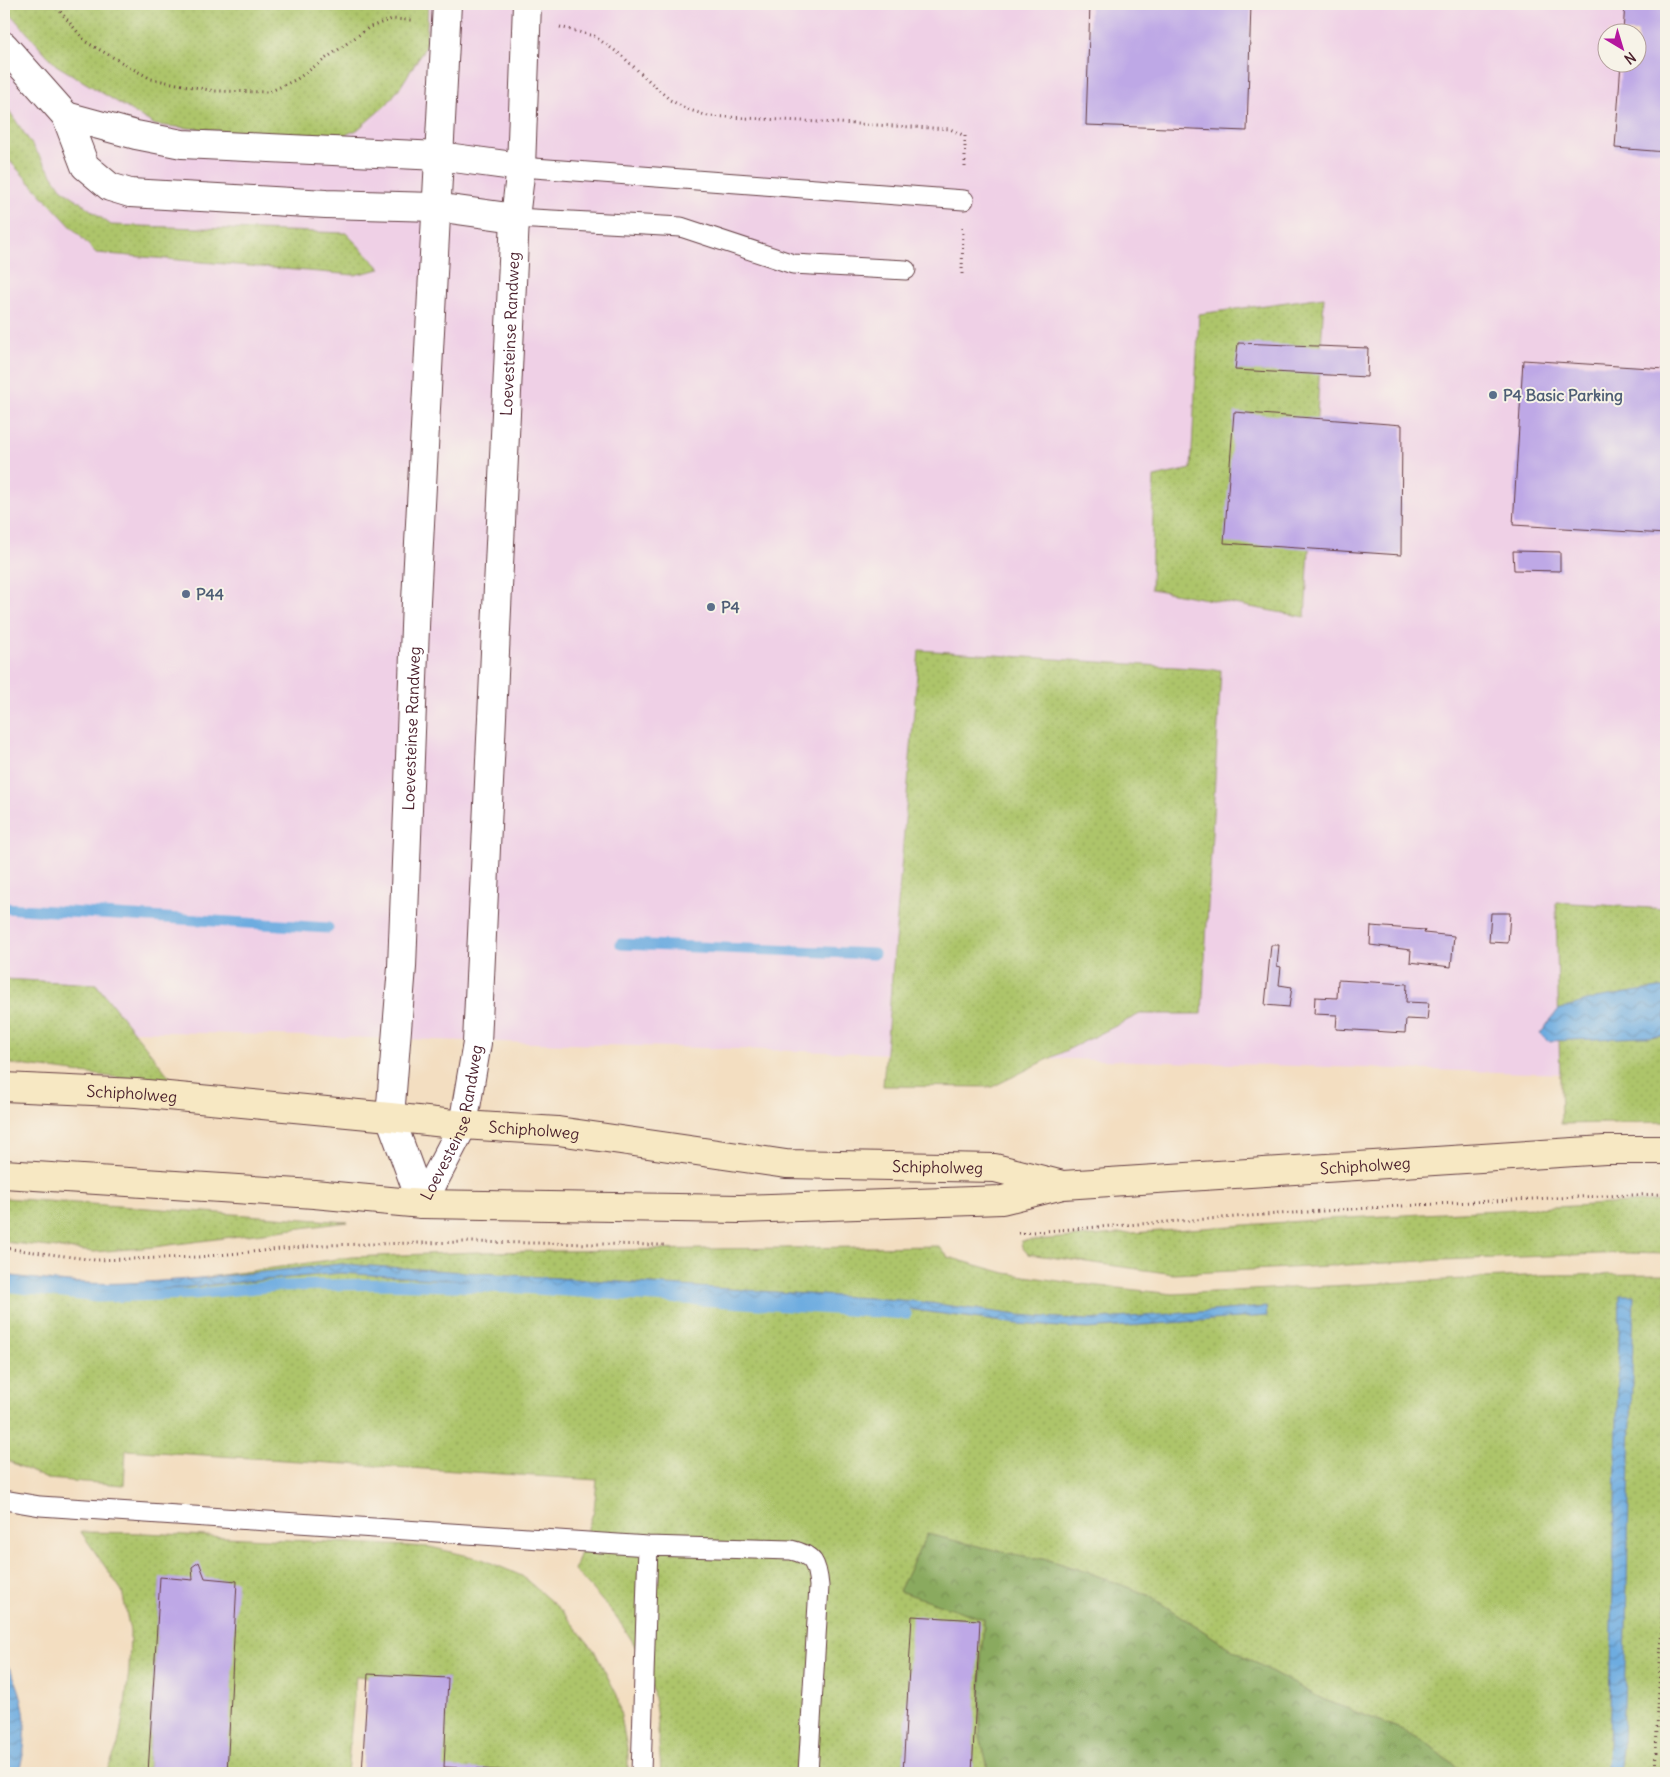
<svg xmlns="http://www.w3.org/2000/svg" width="1670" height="1777" font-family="Delius,sans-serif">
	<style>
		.built { fill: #efd0e6; fill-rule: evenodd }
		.grass { fill: url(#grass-dots); stroke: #7c724a }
		.forest { fill: url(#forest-crowns); stroke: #6a6444 }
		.water { fill: url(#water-waves); stroke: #5c6686 }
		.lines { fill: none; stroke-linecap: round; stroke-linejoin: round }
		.stream { stroke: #6dace0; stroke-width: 11 }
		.building { fill: #bea8e6 }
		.service-casing { stroke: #633c42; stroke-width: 21 }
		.tertiary-casing { stroke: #633c42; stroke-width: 30 }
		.secondary-casing { stroke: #633c42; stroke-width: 30 }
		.path { stroke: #633c42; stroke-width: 3; stroke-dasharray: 1 4; stroke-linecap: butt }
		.service { stroke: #fff; stroke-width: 19 }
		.tertiary { stroke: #fff; stroke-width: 28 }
		.secondary { stroke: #f7e8c3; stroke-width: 28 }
		.service-dot { fill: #5c6f8a; stroke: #f7f3e8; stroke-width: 2 }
		.labels { text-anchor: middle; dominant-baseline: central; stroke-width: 4; stroke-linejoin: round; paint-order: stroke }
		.street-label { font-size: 16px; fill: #4a1f2b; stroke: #f7f3e8 }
		.service-label { font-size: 16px; font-weight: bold; fill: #4e5e75; stroke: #f7f3e8; text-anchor: start }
	</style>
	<defs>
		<pattern id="grass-dots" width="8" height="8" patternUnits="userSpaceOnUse" patternTransform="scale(1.25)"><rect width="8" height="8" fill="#adc56a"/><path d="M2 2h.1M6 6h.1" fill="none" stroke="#96a95c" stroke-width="1.8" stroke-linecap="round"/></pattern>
		<pattern id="forest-crowns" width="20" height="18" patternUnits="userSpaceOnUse" patternTransform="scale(1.25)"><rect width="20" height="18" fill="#8aaa5e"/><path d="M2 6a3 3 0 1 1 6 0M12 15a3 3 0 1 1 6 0" fill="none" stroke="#738a4e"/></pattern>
		<pattern id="water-waves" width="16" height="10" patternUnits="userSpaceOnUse" patternTransform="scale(1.25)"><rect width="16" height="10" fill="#6dace0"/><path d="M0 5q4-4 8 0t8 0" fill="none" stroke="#5c8bb6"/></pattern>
	</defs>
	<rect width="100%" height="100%" fill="#f7f3e8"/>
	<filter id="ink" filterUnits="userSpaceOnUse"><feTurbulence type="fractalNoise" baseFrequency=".02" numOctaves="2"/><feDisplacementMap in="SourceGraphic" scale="10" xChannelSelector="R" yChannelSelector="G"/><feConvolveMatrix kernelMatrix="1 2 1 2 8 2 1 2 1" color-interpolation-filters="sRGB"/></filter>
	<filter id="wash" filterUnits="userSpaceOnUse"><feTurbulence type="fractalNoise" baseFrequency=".0096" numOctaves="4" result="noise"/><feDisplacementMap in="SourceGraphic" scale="20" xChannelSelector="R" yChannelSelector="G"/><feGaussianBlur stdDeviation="1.12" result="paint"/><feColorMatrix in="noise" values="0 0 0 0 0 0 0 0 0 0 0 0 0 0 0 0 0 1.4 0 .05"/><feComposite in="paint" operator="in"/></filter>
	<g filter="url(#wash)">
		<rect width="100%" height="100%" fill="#f3dec1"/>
		<path class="built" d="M 4,4 L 1666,4 L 1666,1077 L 4,1027 ZM 1608,32 L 1638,32 L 1638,62 L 1608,62 Z"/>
		<path class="grass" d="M 4,4 L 428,4 L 426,46 L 401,86 L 387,104 L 357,130 L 330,141 L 155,125 L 56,65 L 4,7 Z
			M 4,103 L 61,188 L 111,225 L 346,233 L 381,269 L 354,275 L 96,253 L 4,155 Z
			M 1324,297 L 1305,617 L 1151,589 L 1154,477 L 1191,469 L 1199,314 Z
			M 919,650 L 1221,670 L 1202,1014 L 1140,1014 L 992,1087 L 883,1086 Z
			M 1556,902 L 1666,909 L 1666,1122 L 1561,1124 Z
			M 4,979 L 96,984 L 176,1085 L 4,1063 Z
			M 4,1198 L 348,1222 L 154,1247 L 94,1252 L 4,1242 Z
			M 1666,1201 L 1666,1254 L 1626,1253 L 1443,1260 L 1174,1274 L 1028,1254 L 1022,1247 L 1021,1241 L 1329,1219 Z
			M 939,1246 L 948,1257 L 1005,1273 L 1072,1283 L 1173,1294 L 1542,1275 L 1666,1274 L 1666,1773 L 1460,1773 L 1453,1765 L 1427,1744 L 1403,1730 L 1322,1699 L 1234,1651 L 1148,1595 L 1090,1573 L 1048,1560 L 1012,1554 L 984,1619 L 981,1659 L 980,1735 L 989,1773 L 661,1773 C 659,1746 658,1719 653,1692 C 643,1643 607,1605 574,1570 L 594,1510 L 597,1480 L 126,1450 L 124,1485 L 47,1479 L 4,1459 L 4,1279 L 93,1288 L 158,1284 L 351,1257 L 477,1252 Z
			M 81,1532 L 145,1533 L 430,1547 L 482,1559 L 522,1576 L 562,1611 L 594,1650 L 617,1695 L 628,1754 L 628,1773 L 429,1773 L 435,1682 L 356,1676 L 347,1773 L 213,1773 L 226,1585 L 160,1582 L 148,1773 L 106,1773 L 118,1745 L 125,1705 L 129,1670 L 130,1631 L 122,1591 Z"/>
		<path class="forest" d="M 927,1534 L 1012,1554 L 1048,1560 L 1090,1573 L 1148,1595 L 1234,1651 L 1322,1699 L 1403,1730 L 1427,1744 L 1453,1765 L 1460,1773 L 989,1773 L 980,1735 L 981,1659 L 984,1619 L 899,1591 Z"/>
		<path class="water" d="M 1658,988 L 1666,988 L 1666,1036 L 1549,1041 L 1540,1034 L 1558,1010 L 1596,998 Z
			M 341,1264 L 915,1301 L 1018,1315 L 1088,1320 L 1266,1307 L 1267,1316 L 1087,1329 L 1017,1324 L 914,1310 L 341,1273 L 179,1288 L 123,1292 L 67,1291 L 4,1284 L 4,1275 C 44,1280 84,1285 125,1283 C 197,1280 269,1271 341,1264 Z
			M 1620,1295 L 1634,1295 L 1623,1748 L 1620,1773 L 1606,1773 L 1609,1747 Z
			M 4,1660 C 27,1692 31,1736 18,1773 L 4,1773 Z"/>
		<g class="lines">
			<path class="stream" d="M 4,908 L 328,928
				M 621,944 L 874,954
				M 4,1286 L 98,1297 L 192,1294 L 277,1286 L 383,1284 L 521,1288 L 906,1314"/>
		</g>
		<g id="blocks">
			<path class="building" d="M 1090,4 L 1251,4 L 1247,131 L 1086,125 Z
				M 1625,4 L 1666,4 L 1666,152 L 1615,148 L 1621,62 L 1638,62 L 1638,32 L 1623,32 Z
				M 1238,343 L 1368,348 L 1367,377 L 1235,370 Z
				M 1523,360 L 1666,369 L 1666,534 L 1513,525 Z
				M 1234,412 L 1402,425 L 1401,555 L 1224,543 Z
				M 1513,551 L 1560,552 L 1560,571 L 1514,570 Z
				M 1491,913 L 1510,913 L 1508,943 L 1489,942 Z
				M 1371,926 L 1425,930 L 1424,933 L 1454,936 L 1451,967 L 1410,962 L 1411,950 L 1370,945 Z
				M 1271,945 L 1279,945 L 1277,966 L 1281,967 L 1279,985 L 1292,987 L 1289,1007 L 1265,1005 Z
				M 1338,980 L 1407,984 L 1406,1002 L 1429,1003 L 1427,1020 L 1406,1019 L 1405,1033 L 1336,1029 L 1337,1015 L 1314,1014 L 1315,997 L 1337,998 Z
				M 199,1562 L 205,1578 L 237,1581 L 227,1773 L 148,1773 L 160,1577 L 193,1580 L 192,1567 Z
				M 912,1616 L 980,1620 L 972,1773 L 903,1773 Z
				M 368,1674 L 448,1678 L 444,1767 L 534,1772 L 534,1773 L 362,1773 Z"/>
		</g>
	</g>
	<g filter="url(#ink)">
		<use href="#blocks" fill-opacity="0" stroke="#633c42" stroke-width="1"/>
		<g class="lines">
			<defs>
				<path id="service" d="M 521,167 L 964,200
					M 515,218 L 681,227 L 793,264 L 906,270
					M 4,1500 L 40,1506 L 648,1546 L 791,1550 C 814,1555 817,1564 819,1586 L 808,1773
					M 641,1773 L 648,1546"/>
				<g id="tertiary">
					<path d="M 4,46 L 66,116 L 85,166 L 110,187 L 130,193 L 326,204 L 435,207 L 515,218"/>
					<path d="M 66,116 L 136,135 L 182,144 L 439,156 L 521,167"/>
					<path id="s1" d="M 422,1204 L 463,1125 L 477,1043 L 515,218 L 521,167 L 527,4"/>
					<path id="s2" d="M 422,1204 L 390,1117 L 402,967 L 416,601 L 447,4"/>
				</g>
				<g id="secondary">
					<path id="s3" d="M 4,1087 L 136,1093 L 390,1117 L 463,1125 L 558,1131 L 786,1164 L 995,1168 L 1059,1184"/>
					<path id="s4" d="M 4,1174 L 314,1194 L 422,1204 L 740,1209 L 1002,1200 L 1063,1185 L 1605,1150 L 1666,1150"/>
				</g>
			</defs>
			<use href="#service" class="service-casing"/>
			<use href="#tertiary" class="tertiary-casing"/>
			<use href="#secondary" class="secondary-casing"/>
			<path class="path" d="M 54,4 L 86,42 L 151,79 L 215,91 L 269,92 L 297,79 L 370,27 L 392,19 L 411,20
				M 560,27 L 594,36 L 621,55 L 670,100 L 687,109 L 708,116 L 950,129 L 965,136 L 965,170
				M 962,274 L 963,228
				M 1018,1233 C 1234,1217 1450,1200 1666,1194
				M 4,1248 L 95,1260 L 198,1257 L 323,1245 L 468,1242 L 664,1245
				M 1655,1773 L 1666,1534"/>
			<use href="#service" class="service"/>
			<use href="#tertiary" class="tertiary"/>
			<use href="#secondary" class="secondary"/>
		</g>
	</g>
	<g class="service-dot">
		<circle cx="1493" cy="395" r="5"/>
		<circle cx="186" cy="594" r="5"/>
		<circle cx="711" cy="607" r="5"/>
	</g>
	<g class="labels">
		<g class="street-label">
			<text stroke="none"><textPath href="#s1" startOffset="882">Loevesteinse Randweg</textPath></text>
			<text stroke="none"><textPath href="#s2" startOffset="482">Loevesteinse Randweg</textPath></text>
			<text stroke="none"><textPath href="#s3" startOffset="128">Schipholweg</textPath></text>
			<text stroke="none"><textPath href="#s1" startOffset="88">Loevesteinse Randweg</textPath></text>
			<text stroke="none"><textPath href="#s3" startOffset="532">Schipholweg</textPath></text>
			<text stroke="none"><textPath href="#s4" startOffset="1365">Schipholweg</textPath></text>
			<text stroke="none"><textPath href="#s3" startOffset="938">Schipholweg</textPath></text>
		</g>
		<g class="service-label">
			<text x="1503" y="395">P4 Basic Parking</text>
			<text x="196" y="594">P44</text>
			<text x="721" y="607">P4</text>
		</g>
	</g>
	<rect width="1670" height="1777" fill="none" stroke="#f7f3e8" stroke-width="20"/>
	<g transform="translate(1622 48) rotate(142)"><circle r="24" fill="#f7f3e8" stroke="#b29e9c"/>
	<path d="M0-4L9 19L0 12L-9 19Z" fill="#b5179e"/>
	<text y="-8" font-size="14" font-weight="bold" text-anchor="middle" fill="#4a1f2b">N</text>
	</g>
</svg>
